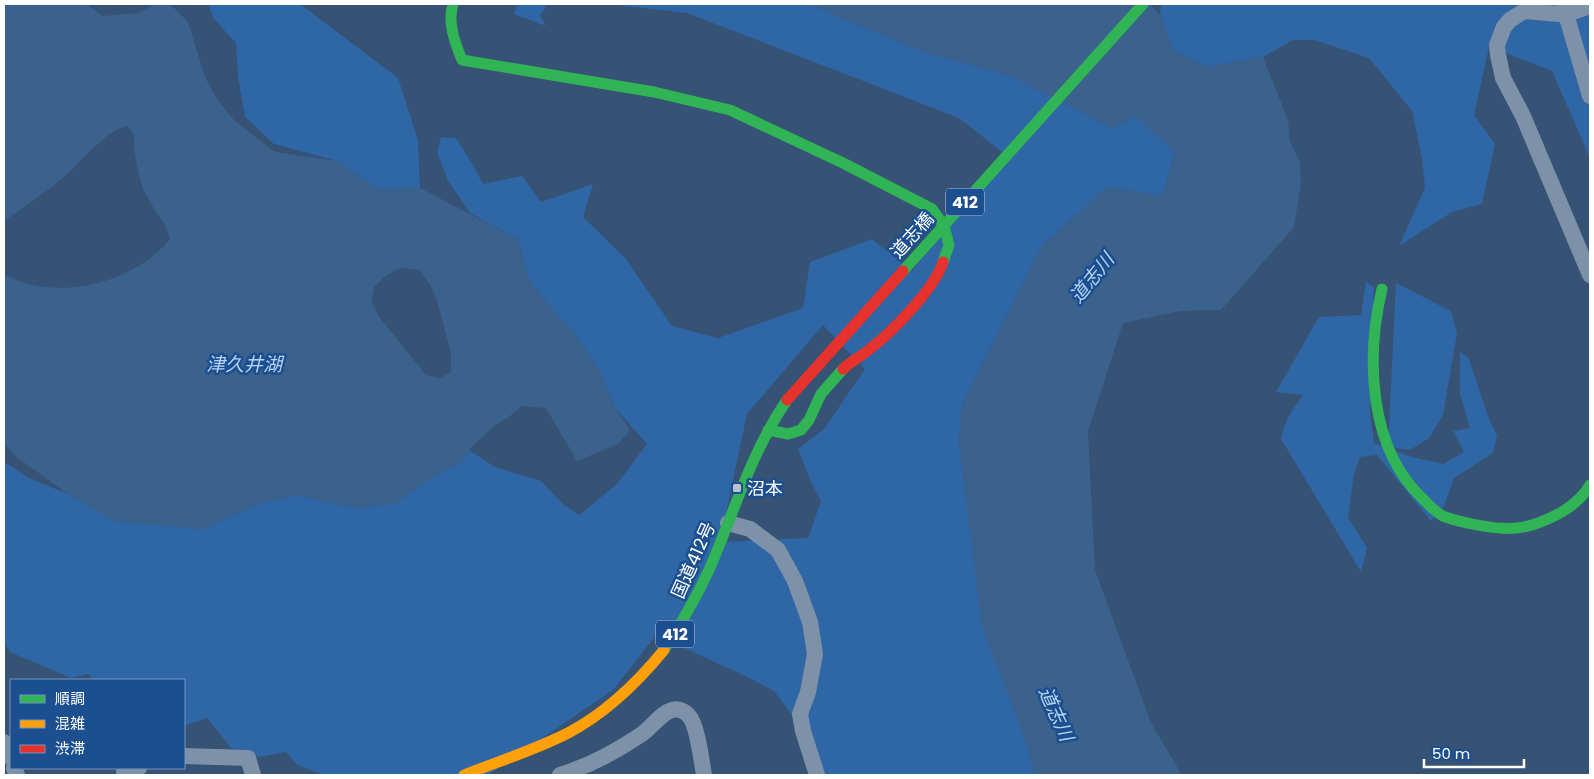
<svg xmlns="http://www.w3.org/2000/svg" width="1594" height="779" font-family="Poppins,'Noto Sans JP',sans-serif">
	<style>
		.green { fill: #2f66a5; fill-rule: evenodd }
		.water { fill: #3b618d; fill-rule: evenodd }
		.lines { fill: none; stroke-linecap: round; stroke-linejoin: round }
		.street { stroke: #7d92a8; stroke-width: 16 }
		.fast { stroke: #30b455; stroke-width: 11 }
		.slow { stroke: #ff9f0a; stroke-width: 11 }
		.jam { stroke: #e5322d; stroke-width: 11 }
		.street-bridge { stroke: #7d92a8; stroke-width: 16 }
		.fast-bridge { stroke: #30b455; stroke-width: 11 }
		.jam-bridge { stroke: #e5322d; stroke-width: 11 }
		.poi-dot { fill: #b9c2ce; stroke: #1b4f8f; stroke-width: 2 }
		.labels { text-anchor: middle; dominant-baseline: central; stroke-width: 5; stroke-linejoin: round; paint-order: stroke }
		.shield { fill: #1b4f8f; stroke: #bbcadd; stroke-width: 1 }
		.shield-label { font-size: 16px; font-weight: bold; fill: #fff }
		.street-label { font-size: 18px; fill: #fff; stroke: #1b4f8f }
		.poi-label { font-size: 18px; fill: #fff; stroke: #1b4f8f; text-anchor: start }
		.water-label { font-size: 19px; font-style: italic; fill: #b5d3f5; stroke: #1b4f8f }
	</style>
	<rect width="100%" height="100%" fill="#365274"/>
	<path class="green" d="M 208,4 L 300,4 L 398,78 L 418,140 L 420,188 L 377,189 L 337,161 L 274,144 L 245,117 L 238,77 L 236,43 L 214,19 Z
		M 517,4 L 548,4 L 540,16 L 546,26 L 514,14 Z
		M 606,4 L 808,4 L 925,52 L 1009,75 L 1113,128 L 1136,116 L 1175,152 L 1162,196 L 1107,187 L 1042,246 L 962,405 L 959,442 L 970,526 L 1035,775 L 819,775 L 807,735 L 774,691 L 745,676 L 682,647 L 668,620 L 613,690 L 488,775 L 323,775 L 297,765 L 286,752 L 259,757 L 231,748 L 207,718 L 184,726 L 184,680 L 93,680 L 89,674 L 71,678 L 10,652 L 4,642 L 4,462 L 31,479 L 68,494 L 115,521 L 203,529 L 258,504 L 298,495 L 355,508 L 396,503 L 423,483 L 461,462 L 469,450 L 495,467 L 541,481 L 564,505 L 579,515 L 617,484 L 647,444 L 614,407 L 599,369 L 570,328 L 556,314 L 529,280 L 518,239 L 470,213 L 448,181 L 437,152 L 441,137 L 456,138 L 473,165 L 483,184 L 522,176 L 541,202 L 593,184 L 583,217 L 626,259 L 672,326 L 718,338 L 803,308 L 810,262 L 872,239 L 912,271 L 1002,152 L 959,118 L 687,13 ZM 823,325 L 865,369 L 824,429 L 798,449 L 810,480 L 821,501 L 808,538 L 720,542 L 747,414 Z
		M 1161,4 L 1590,4 L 1590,158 L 1552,71 L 1489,47 L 1474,115 L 1495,144 L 1482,204 L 1452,212 L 1399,246 L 1425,188 L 1422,159 L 1412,111 L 1369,58 L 1314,40 L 1293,40 L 1263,57 L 1207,67 L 1172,50 L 1160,15 Z
		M 1366,281 L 1374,288 L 1370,412 L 1374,443 L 1412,457 L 1443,464 L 1464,452 L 1453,431 L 1470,428 L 1460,394 L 1460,351 L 1469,359 L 1489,419 L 1497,435 L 1493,453 L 1454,478 L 1444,506 L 1431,521 L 1377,455 L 1360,457 L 1354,474 L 1348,517 L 1367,548 L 1361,572 L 1281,439 C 1284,421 1293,409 1303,395 L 1276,392 L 1319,317 L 1361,315 Z
		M 1396,283 L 1451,311 L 1457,333 L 1443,415 L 1429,438 L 1410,450 L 1388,447 Z"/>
	<path class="water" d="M 4,4 L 87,4 L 102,16 L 139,13 L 155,4 L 170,4 L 188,22 L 205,77 L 219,102 L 235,121 L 275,152 L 337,161 L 377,189 L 420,188 L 518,239 L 529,280 L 556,314 L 570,328 L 599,369 L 614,407 L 630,430 L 618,444 L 577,461 L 546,408 L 521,406 L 511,415 L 493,427 L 469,450 L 461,462 L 423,483 L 396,503 L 355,508 L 298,495 L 258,504 L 203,529 L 115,521 L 68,494 L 15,456 L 4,443 L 4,274 C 54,303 134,284 170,239 C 166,222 154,211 146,195 C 139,182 133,149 134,135 L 127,126 C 105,130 81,163 64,177 C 45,193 24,207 4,221 ZM 401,268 L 419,270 L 429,283 L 436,297 L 451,353 L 451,372 L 440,378 L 426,375 L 380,318 L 372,303 L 372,297 L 374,287 L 388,274 Z
		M 808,4 L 1150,4 L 1160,15 L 1173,50 L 1207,67 L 1263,57 L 1288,120 L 1290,141 L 1300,162 L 1301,185 L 1294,227 L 1221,310 L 1181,311 L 1123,323 L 1088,431 L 1095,570 L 1151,723 L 1182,775 L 1035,775 L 1025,739 L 982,627 L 959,442 L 962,405 L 1042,246 L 1107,187 L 1162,196 L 1175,152 L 1136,117 L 1113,128 L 1009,75 L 925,52 Z"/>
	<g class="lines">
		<path class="street" d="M 1590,6 L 1576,11 L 1559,14 L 1524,11 L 1510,20 L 1504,27 L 1497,45 L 1498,55 L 1503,78 L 1523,116 L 1590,275
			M 1568,21 L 1590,96
			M 728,523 L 750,529 L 778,550 L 795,581 L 810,622 L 815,654 L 808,692 L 800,714 L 803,731 L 817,775
			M 4,742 L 11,758
			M 184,756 L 248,758 L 253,775
			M 14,768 L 17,775
			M 124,772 L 139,768
			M 560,775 C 589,766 617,751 642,734 C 652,727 661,713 672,710 C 679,708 685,711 689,716 C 697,724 702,763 704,775"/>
		<path class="fast" d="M 453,4 C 447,22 455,43 462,60 L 654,92 L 730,110 L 843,163 L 932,209 L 944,226 L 949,245 L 943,262
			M 1382,289 C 1366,356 1368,448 1423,499 C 1429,505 1435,512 1443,516 C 1452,520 1463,522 1472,524 C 1492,528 1512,531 1532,525 C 1554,518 1579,505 1590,485
			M 768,430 L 788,434 L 801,430 L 809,420 L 821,394 L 843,369
			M 664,650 C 681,624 696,598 709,570 C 734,513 751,452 787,400"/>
		<path class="slow" d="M 464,775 C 499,761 535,750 568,733 C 606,713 637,683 664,650"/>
		<path class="jam" d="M 843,369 C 851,361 862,356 871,348 C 893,331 935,288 943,262"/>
		<path class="street-bridge" d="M 1564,7 L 1568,21"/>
		<path class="fast-bridge" d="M 903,271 L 1143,4"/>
		<path class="jam-bridge" d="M 787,400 L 903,271"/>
	</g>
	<rect class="poi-dot" x="732" y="483" width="10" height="10" rx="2.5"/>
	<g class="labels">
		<g class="shield">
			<rect x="946" y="188.5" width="38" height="27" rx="4"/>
			<rect x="656" y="620.5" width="38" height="27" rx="4"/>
		</g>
		<g class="shield-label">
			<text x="965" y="202">412</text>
			<text x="675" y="634">412</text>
		</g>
		<g class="street-label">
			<text transform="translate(912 235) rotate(-48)">道志橋</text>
			<text transform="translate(693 560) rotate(-66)">国道412号</text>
		</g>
		<g class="poi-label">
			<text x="747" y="488">沼本</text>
		</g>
		<g class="water-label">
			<text transform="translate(1092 278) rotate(-51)">道志川</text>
			<text x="244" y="364">津久井湖</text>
			<text transform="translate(1056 714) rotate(66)">道志川</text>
		</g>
	</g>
	<rect width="1594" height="779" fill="none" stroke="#ffffff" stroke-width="10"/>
	<rect x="10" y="679" width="175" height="90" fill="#1b4f8f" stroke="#7695bc"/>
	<rect x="20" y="695" width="25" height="8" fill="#30b455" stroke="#7695bc"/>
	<text x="55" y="704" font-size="15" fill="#ffffff">順調</text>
	<rect x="20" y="720" width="25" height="8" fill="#ff9f0a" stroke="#7695bc"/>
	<text x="55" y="729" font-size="15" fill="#ffffff">混雑</text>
	<rect x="20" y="745" width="25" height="8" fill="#e5322d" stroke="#7695bc"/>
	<text x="55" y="754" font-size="15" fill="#ffffff">渋滞</text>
	<path d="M1424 759v8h100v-8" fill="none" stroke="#ffffff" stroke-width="2.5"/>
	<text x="1432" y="759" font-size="15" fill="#ffffff" stroke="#1b4f8f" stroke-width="4" paint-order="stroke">50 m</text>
</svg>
